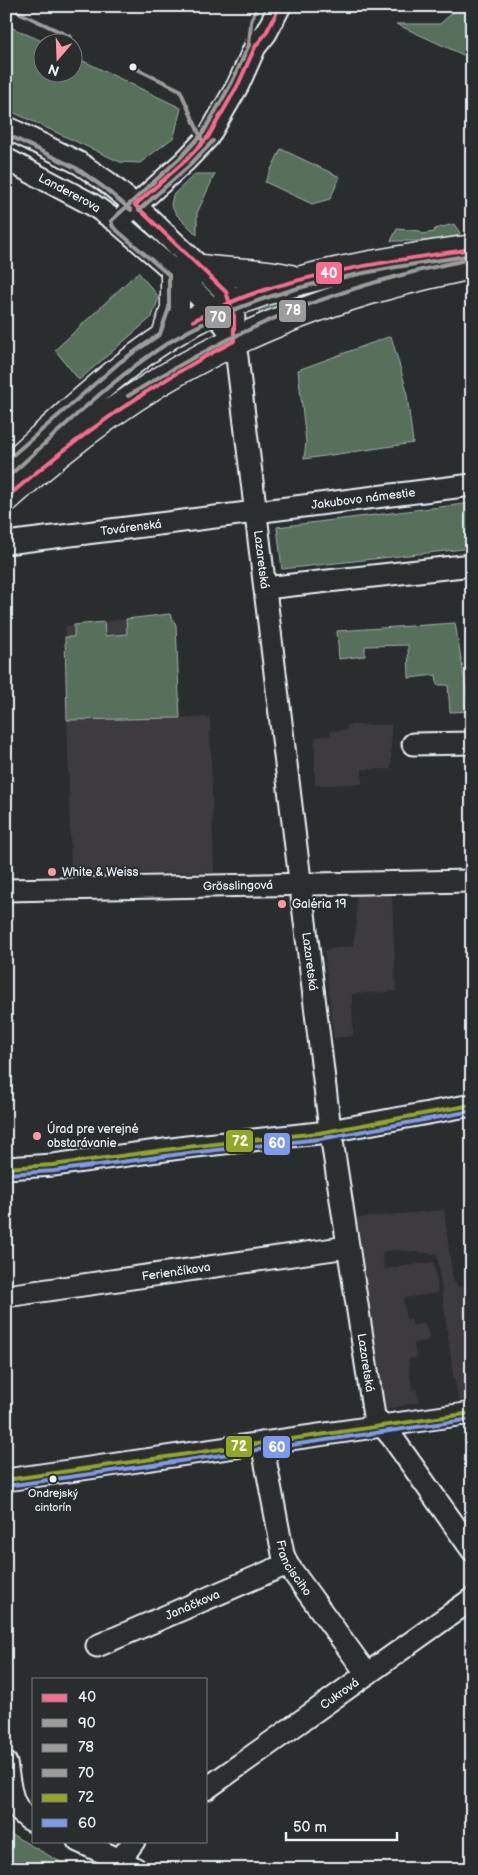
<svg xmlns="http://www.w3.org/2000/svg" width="478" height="1875" font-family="'Balsamiq Sans',sans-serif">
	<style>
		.built { fill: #3e3a3e }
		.green { fill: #566f5c; stroke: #9fb0aa }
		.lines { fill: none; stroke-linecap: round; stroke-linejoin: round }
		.minor-casing { stroke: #e8f1f8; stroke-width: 25 }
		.major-casing { stroke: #e8f1f8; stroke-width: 31 }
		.minor { stroke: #2a2d2e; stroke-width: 21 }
		.major { stroke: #2a2d2e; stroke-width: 28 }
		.bus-1-casing { stroke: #2a2d2e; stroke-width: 8 }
		.bus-2-casing { stroke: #2a2d2e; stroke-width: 8 }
		.bus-3-casing { stroke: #2a2d2e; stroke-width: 8 }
		.bus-4-casing { stroke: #2a2d2e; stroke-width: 8 }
		.bus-5-casing { stroke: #2a2d2e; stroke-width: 8 }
		.bus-6-casing { stroke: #2a2d2e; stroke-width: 8 }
		.bus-1 { stroke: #fa6c8d; stroke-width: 4 }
		.bus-2 { stroke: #9c9c9c; stroke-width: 4 }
		.bus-3 { stroke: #9c9c9c; stroke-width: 4 }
		.bus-4 { stroke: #9c9c9c; stroke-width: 4 }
		.bus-5 { stroke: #93a725; stroke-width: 4 }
		.bus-6 { stroke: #7e9aee; stroke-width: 4 }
		.bus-dot { fill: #e8f1f8; stroke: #2a2d2e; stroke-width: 2 }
		.poi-dot { fill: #ff9aa2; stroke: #2a2d2e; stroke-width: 2 }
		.labels { text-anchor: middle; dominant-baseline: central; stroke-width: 4; stroke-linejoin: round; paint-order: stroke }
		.bus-label { font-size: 11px; fill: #e8f1f8; stroke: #2a2d2e }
		.street-label { font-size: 12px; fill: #e8f1f8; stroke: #2a2d2e }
		.poi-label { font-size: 12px; fill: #e8f1f8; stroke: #2a2d2e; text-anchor: start }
		.line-badge { stroke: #2a2d2e; stroke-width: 2 }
		.badge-label { font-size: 14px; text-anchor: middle; font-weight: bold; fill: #fff }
	</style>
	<rect width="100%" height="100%" fill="#2a2d2e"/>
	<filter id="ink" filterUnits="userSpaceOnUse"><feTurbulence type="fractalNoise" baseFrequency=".02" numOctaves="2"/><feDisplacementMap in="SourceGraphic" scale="10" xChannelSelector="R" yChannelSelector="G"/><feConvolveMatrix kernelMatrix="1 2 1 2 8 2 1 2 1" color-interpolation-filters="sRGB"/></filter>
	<g filter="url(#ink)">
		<path class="built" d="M 170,614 L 176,625 L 180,718 L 210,717 L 214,872 L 71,875 L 65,626 Z
			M 347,725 L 391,725 L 391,769 L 362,769 L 362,784 L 315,785 L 315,737 L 330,736 L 331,731 L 347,730 Z
			M 392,895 L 396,991 L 352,994 L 353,1036 L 334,1038 L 324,950 L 353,946 L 357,923 L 356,896 Z
			M 444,1210 L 453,1282 L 455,1281 L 457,1287 L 472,1285 L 472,1399 L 459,1401 L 455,1381 L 454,1381 L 437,1254 L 394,1250 L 382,1252 L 384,1269 L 434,1262 L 438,1293 L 403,1298 L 406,1319 L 411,1319 L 412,1325 L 425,1324 L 429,1336 L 427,1341 L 414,1343 L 416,1358 L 408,1359 L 412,1390 L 416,1389 L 419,1402 L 385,1410 L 357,1218 Z"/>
		<path class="green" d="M 460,6 L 472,6 L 472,59 L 396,24 L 440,24 Z
			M 6,25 L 44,42 L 42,42 L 42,72 L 72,72 L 73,56 L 181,108 L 174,137 L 140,163 L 120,162 L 6,109 Z
			M 281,149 L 340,177 L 330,199 L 312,204 L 265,182 Z
			M 195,174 L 215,174 L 197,213 L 197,235 L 177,215 L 171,205 L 173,195 Z
			M 454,224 L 460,233 L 458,236 L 425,241 L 391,241 L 397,229 L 420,231 L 422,234 L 434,232 L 435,229 Z
			M 138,272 L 159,297 L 152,317 L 79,380 L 55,350 Z
			M 357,279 L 260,318 L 257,301 Z
			M 391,336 L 406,388 L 413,443 L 304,459 L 306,442 L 298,370 Z
			M 472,503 L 472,548 L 282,569 L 277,527 Z
			M 170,614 L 176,625 L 180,718 L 67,720 L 65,637 L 74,637 L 74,625 L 104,622 L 105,636 L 127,634 L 126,619 Z
			M 455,623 L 470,711 L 450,712 L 448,685 L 437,685 L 436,675 L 409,678 L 408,645 L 365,646 L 365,656 L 339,659 L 337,631 Z
			M 6,1832 L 7,1832 L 73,1869 L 6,1869 Z"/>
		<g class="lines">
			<defs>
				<g id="minor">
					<path d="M 6,127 L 79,163 L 107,182 L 135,205 L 226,292 L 232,302 L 234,319"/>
					<path id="s1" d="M 6,159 L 93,205 L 117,222 L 175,272 L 214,311 L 228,329 L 234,341 L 237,357 L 329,1121 L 374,1416 L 392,1437 L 472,1550"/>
					<path d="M 125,215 L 185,161 L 208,137 L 238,85 L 255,47 L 266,33 L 280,6"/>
					<path id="s2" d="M 6,543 L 472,485"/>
					<path d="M 265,588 L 472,565"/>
					<path d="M 413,744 L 472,743"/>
					<path id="s3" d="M 6,890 L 472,881"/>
					<path d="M 6,1168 L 53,1165 L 187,1147 L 319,1133 L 472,1105"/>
					<path id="s4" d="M 6,1296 L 348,1247"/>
					<path id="s5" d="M 262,1443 L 283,1554 L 287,1564 L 367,1674"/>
					<path d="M 6,1480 L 472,1413"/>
					<path id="s6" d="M 97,1646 L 287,1564"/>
					<path d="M 6,1763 C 10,1786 10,1811 34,1822"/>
					<path id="s7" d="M 206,1789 L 472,1599"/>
					<path d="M 78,1841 L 120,1860 L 136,1869"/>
					<path d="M 120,1860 L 134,1841"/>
				</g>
				<path id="major" d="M 203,269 C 232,274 262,271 290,279
					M 165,338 L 175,309 L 175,272
					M 6,470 C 64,419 124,358 192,322 C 278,276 377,263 472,249
					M 6,498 C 67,443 134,392 207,355 C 286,314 371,286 458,268"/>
			</defs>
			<use href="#minor" class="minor-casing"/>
			<use href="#major" class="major-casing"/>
			<use href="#minor" class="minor"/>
			<use href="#major" class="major"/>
			<defs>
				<path id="bus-1" d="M 193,321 C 212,311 231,301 252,294 C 323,270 398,260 472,249
					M 6,498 C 77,436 151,384 234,341 L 234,316 L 226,292 L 135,205 L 185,161 L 208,137 L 238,85 L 255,47 L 266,33 L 280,6"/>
				<path id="bus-2" d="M 18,12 L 71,37
					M 133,67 L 180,90 L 202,140
					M 6,134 L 76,168 L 103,187 L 131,210
					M 139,210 L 189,166 L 213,141"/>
				<path id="bus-3" d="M 128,396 C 240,325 341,285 471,259
					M 6,461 L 120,362 L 160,334 L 169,308 L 169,275 L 113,227 L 111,221 L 181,157 L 203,133 L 232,82 L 249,45 L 251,22 L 257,6"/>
				<path id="bus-4" d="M 10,475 C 62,429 112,378 171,341 C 262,286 368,271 472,255"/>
				<path id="bus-5" d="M 6,1168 L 53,1165 L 187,1147 L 319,1133 L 472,1105
					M 6,1480 L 472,1413"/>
				<path id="bus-6" d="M 6,1174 L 54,1171 L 188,1153 L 320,1139 L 472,1111
					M 7,1486 L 472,1419"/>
			</defs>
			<use href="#bus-1" class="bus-1-casing"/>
			<use href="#bus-2" class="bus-2-casing"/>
			<use href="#bus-3" class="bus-3-casing"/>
			<use href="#bus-4" class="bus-4-casing"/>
			<use href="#bus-5" class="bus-5-casing"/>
			<use href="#bus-6" class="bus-6-casing"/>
			<use href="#bus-1" class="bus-1"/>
			<use href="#bus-2" class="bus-2"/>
			<use href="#bus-3" class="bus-3"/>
			<use href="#bus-4" class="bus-4"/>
			<use href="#bus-5" class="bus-5"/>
			<use href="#bus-6" class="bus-6"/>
		</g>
	</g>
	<g class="bus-dot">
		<circle cx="133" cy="67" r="4.5"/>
		<circle cx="53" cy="1479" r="4.5"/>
	</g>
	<g class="poi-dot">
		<circle cx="52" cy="872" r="5"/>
		<circle cx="282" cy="904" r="5"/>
		<circle cx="37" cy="1136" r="5"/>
	</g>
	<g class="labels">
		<g class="bus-label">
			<text x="53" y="1493">Ondrejský<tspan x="53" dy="14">cintorín</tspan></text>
		</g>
		<g class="street-label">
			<text stroke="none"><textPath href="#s1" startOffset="72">Landererova</textPath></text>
			<text stroke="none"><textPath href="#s2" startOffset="360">Jakubovo námestie</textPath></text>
			<text stroke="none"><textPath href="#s2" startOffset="126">Továrenská</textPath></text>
			<text stroke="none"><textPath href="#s1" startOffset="516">Lazaretská</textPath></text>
			<text stroke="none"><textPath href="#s3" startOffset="232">Grösslingová</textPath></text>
			<text stroke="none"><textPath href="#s1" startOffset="921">Lazaretská</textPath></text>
			<text stroke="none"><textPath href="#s4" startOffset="172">Ferienčíkova</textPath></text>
			<text stroke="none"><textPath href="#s1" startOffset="1326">Lazaretská</textPath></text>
			<text stroke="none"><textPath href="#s5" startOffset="130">Francisciho</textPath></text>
			<text stroke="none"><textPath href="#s6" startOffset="104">Janáčkova</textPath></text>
			<text stroke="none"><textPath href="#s7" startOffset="164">Cukrová</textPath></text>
		</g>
		<g class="poi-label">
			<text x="62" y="872">White &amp; Weiss</text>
			<text x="292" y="904">Galéria 19</text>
			<text x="47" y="1129">Úrad pre verejné<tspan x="47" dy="14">obstarávanie</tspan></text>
		</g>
	</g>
	<g class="line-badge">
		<rect x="315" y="261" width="28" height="24" rx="5" fill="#fa6c8d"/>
		<rect x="278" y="299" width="29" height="24" rx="5" fill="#9c9c9c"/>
		<rect x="204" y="305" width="28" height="24" rx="5" fill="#9c9c9c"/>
		<rect x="225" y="1129" width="29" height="24" rx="5" fill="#93a725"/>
		<rect x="263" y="1132" width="28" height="24" rx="5" fill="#7e9aee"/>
		<rect x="225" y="1435" width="28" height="23" rx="5" fill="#93a725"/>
		<rect x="262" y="1435" width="29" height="24" rx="5" fill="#7e9aee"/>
	</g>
	<g class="badge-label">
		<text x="329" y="278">40</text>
		<text x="293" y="315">78</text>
		<text x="218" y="322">70</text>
		<text x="240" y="1146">72</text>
		<text x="277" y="1148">60</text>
		<text x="239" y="1451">72</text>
		<text x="277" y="1452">60</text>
	</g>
	<rect width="478" height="1875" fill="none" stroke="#2a2d2e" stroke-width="25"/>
	<rect x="12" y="12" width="453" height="1850" fill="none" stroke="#e8f1f8" stroke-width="2" filter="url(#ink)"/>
	<rect x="32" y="1678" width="175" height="165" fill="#2a2d2e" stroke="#767b7f"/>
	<rect x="42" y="1694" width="25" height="8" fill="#fa6c8d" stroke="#767b7f"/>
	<text x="78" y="1702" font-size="15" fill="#e8f1f8">40</text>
	<rect x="42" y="1719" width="25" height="8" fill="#9c9c9c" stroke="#767b7f"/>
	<text x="78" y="1728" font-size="15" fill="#e8f1f8">90</text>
	<rect x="42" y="1744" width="25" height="8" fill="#9c9c9c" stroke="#767b7f"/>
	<text x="78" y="1752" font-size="15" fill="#e8f1f8">78</text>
	<rect x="42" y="1769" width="25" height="8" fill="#9c9c9c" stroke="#767b7f"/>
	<text x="78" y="1778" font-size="15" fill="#e8f1f8">70</text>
	<rect x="42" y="1794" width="25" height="8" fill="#93a725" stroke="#767b7f"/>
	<text x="78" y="1802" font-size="15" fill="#e8f1f8">72</text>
	<rect x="42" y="1819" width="25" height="8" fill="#7e9aee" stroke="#767b7f"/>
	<text x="78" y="1828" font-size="15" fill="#e8f1f8">60</text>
	<g transform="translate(58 58) rotate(199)"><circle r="24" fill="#2a2d2e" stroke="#767b7f"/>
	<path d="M0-4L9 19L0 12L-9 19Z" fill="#ff9aa2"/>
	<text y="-8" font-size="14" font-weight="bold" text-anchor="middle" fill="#e8f1f8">N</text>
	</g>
	<path d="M286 1832v8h111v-8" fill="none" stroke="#e8f1f8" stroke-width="2.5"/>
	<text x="293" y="1832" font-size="15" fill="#e8f1f8" stroke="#2a2d2e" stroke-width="4" paint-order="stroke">50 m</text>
</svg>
